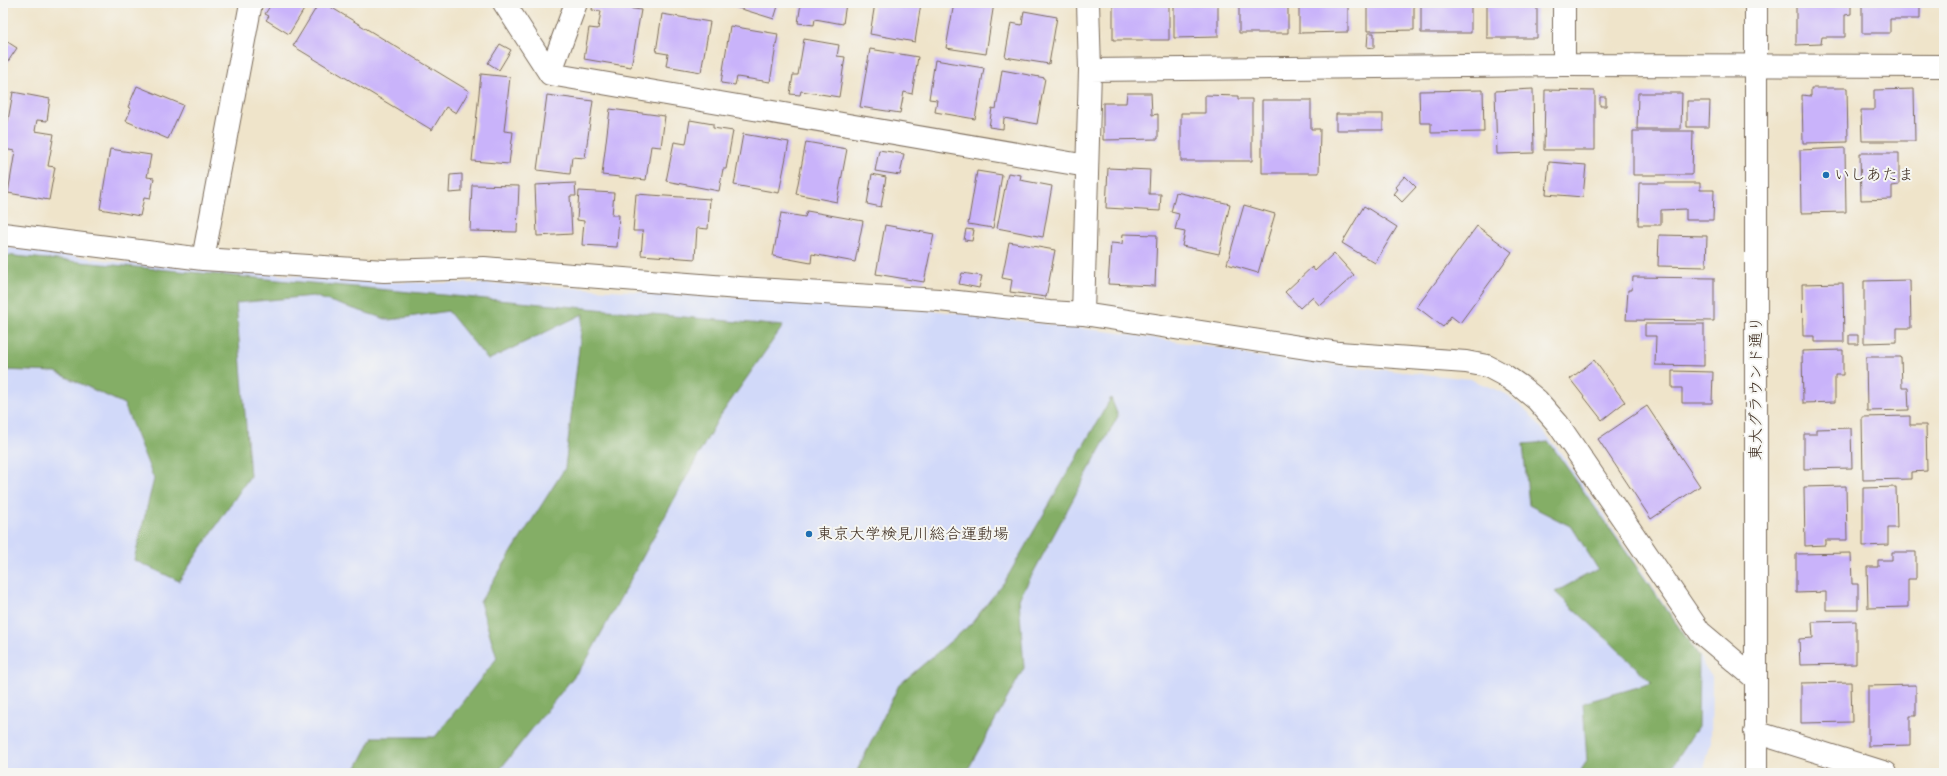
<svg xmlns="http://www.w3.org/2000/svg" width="1947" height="776" font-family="Caveat,'Klee One',sans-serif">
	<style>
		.built { fill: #d1d9f9 }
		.forest { fill: #84ae66; stroke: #606c42 }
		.building { fill: #c9b3fa }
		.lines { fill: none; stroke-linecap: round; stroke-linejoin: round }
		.minor-casing { stroke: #7a6b5a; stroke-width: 24 }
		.tertiary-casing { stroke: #7a6b5a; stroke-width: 24 }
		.minor { stroke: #fff; stroke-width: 22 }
		.tertiary { stroke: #fff; stroke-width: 22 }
		.poi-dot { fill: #1f6fb2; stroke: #f6f6f2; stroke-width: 1.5 }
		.labels { text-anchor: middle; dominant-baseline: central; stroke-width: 4; stroke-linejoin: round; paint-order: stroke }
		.poi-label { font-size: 16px; fill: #3b2a1e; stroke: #f6f6f2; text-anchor: start }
		.street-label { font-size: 16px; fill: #3b2a1e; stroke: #f6f6f2 }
	</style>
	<rect width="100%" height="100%" fill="#f6f6f2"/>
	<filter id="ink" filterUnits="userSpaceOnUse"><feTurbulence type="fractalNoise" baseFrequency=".025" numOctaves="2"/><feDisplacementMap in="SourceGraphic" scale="8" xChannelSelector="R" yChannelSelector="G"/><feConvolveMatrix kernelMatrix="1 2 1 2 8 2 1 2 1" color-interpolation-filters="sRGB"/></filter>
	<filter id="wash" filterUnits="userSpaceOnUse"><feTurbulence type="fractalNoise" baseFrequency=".012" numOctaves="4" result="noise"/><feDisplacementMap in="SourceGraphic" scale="16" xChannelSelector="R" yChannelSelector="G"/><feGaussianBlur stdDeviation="0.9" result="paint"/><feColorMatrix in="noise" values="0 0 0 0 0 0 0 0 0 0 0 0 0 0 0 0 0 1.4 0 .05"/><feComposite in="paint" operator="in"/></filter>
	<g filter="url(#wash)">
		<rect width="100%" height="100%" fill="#efe4ca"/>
		<path class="built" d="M 3,247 L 127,263 L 378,282 L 515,284 L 938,311 L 1120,333 L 1219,348 L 1251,356 L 1470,379 L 1506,394 L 1528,412 L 1558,449 L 1702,659 L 1704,666 L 1712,677 L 1711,742 L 1703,773 L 3,773 Z"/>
		<path class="forest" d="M 3,255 L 783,326 L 718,419 L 586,661 L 497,773 L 354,773 L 373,737 L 435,737 L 497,658 L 480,602 L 565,468 L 583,314 L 488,360 L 448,311 L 389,320 L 313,296 L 236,303 L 250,476 L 179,581 L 134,560 L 154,479 L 124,404 L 56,372 L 3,370 Z
			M 1111,398 L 1118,416 L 1019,599 L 1024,668 L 966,773 L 856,773 L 899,685 L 971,624 L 1005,581 Z
			M 1549,442 L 1699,656 L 1698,726 L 1668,773 L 1579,773 L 1587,761 L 1583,703 L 1652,683 L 1608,640 L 1555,592 L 1598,569 L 1572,527 L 1529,505 L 1523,444 Z"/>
		<g id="blocks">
			<path class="building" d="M 265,3 L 308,3 L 289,34 L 266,20 L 269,16 L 265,14 L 270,6 Z
				M 319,3 L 324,3 L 469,91 L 456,113 L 446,107 L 432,130 L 293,46 Z
				M 593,3 L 641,10 L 631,67 L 584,59 L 589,28 L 598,29 L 601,11 L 592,10 Z
				M 736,3 L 779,3 L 774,19 L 735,7 Z
				M 801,3 L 846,3 L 843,24 L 815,19 L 814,25 L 798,23 Z
				M 875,3 L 921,3 L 915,42 L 870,34 Z
				M 954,3 L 994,3 L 986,54 L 946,48 Z
				M 1113,3 L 1169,3 L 1169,40 L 1113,40 Z
				M 1174,3 L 1218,3 L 1218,37 L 1174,38 Z
				M 1239,3 L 1288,3 L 1288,33 L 1239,33 Z
				M 1299,3 L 1348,3 L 1348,32 L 1299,33 Z
				M 1367,3 L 1414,3 L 1414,30 L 1367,31 Z
				M 1421,3 L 1471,3 L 1471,33 L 1421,33 Z
				M 1487,3 L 1537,3 L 1537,38 L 1487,38 Z
				M 1796,3 L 1851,3 L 1851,14 L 1845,15 L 1845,37 L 1822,37 L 1821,44 L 1796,45 Z
				M 1862,3 L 1920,3 L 1920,19 L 1890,19 L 1890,33 L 1862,33 Z
				M 1024,11 L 1057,17 L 1049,64 L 1005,57 L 1011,23 L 1022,25 Z
				M 662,14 L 710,22 L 701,72 L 666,66 L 668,54 L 656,52 Z
				M 730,26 L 778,34 L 770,82 L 737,77 L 735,85 L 721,83 Z
				M 1368,33 L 1374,33 L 1374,48 L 1367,47 Z
				M 3,39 L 17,48 L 3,69 Z
				M 804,39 L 839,45 L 837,56 L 845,57 L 839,97 L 801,91 L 800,95 L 790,94 L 793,75 L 798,75 Z
				M 500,44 L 511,50 L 499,70 L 488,63 Z
				M 870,49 L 918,57 L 912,94 L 904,92 L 900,113 L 860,107 Z
				M 935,60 L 984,68 L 975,119 L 935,112 L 937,100 L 929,99 Z
				M 1002,70 L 1045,78 L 1037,124 L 1004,118 L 1003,129 L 989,127 L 992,108 L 996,109 Z
				M 481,74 L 510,77 L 504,131 L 513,132 L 509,164 L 472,161 Z
				M 137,86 L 183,105 L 168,139 L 126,121 L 131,109 L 128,107 Z
				M 1811,88 L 1847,88 L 1848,142 L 1803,143 L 1802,95 L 1811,96 Z
				M 1533,89 L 1534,153 L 1497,154 L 1495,91 Z
				M 1914,89 L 1915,141 L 1862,141 L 1861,110 L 1874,110 L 1874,90 Z
				M 1483,90 L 1484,132 L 1431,133 L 1431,123 L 1420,123 L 1419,91 Z
				M 1545,90 L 1595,91 L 1595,150 L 1544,150 Z
				M 13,92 L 50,99 L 47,121 L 37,120 L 35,131 L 54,134 L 48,166 L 55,167 L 49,200 L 8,193 L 15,151 L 3,149 Z
				M 1127,93 L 1151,93 L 1152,115 L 1158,114 L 1158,139 L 1103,140 L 1103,103 L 1126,103 Z
				M 1638,93 L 1682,93 L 1681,129 L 1637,129 Z
				M 547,95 L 593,101 L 585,158 L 572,157 L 570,174 L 537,170 Z
				M 1205,95 L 1238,96 L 1238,99 L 1252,99 L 1252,161 L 1181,161 L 1181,113 L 1205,113 Z
				M 1600,97 L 1606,97 L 1606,106 L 1600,106 Z
				M 1262,100 L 1311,100 L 1311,129 L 1320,129 L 1319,173 L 1262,173 Z
				M 1687,101 L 1710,101 L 1709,127 L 1687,127 Z
				M 610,109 L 665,116 L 661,147 L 651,146 L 646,180 L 602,175 Z
				M 1336,114 L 1383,114 L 1383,130 L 1336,130 Z
				M 690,120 L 713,124 L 713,128 L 733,131 L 726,169 L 723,169 L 719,191 L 666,181 L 674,142 L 686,144 Z
				M 1633,131 L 1693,131 L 1692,175 L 1633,175 Z
				M 743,134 L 789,142 L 779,193 L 734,185 Z
				M 806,142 L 847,149 L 837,202 L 796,194 Z
				M 1845,148 L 1846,212 L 1801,213 L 1800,150 Z
				M 110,149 L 151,155 L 147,177 L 154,178 L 150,199 L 144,198 L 140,216 L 100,209 Z
				M 879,150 L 904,154 L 900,175 L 875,171 Z
				M 1860,153 L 1899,153 L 1899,185 L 1892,186 L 1892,199 L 1861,200 Z
				M 1549,162 L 1586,165 L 1583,197 L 1546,194 Z
				M 1108,168 L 1150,170 L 1149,194 L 1161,194 L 1160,211 L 1106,208 Z
				M 977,171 L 1002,175 L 993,228 L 968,224 Z
				M 1008,173 L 1021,175 L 1020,180 L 1052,186 L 1043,237 L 997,228 Z
				M 462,174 L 462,192 L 449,193 L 450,175 Z
				M 872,174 L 886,177 L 881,207 L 867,204 Z
				M 1405,176 L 1416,187 L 1402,202 L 1394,194 L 1398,189 L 1395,187 Z
				M 575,183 L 576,196 L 570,196 L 572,234 L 537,236 L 535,185 Z
				M 1639,183 L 1700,183 L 1700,190 L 1714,190 L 1713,220 L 1686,220 L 1686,209 L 1661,210 L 1661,225 L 1638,225 Z
				M 472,185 L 519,186 L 517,232 L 470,231 Z
				M 579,191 L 614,193 L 612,215 L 619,215 L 617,247 L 582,245 L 584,221 L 577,220 Z
				M 1176,192 L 1230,204 L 1219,254 L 1182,246 L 1185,232 L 1175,230 L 1179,214 L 1171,212 Z
				M 636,194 L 710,199 L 708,229 L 697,228 L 695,259 L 641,255 L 643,231 L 633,231 Z
				M 1244,205 L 1275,214 L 1258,273 L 1227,264 Z
				M 1364,206 L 1397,227 L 1375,263 L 1342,243 Z
				M 807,211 L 863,221 L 855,262 L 812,254 L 811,263 L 773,256 L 781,213 L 805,217 Z
				M 885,225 L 934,234 L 924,282 L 876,274 Z
				M 1477,226 L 1512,252 L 1460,323 L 1451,316 L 1443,327 L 1417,307 Z
				M 966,229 L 974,230 L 972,241 L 964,240 Z
				M 1123,234 L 1157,235 L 1155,286 L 1108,284 L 1111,243 L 1122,244 Z
				M 1659,235 L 1707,236 L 1706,267 L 1658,266 Z
				M 1009,242 L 1055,250 L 1046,297 L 1010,292 L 1012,280 L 1002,278 Z
				M 1334,253 L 1354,275 L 1320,306 L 1312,297 L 1300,308 L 1285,292 L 1312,267 L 1315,271 Z
				M 962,273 L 982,276 L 979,288 L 959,284 Z
				M 1633,277 L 1714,278 L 1714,321 L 1626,320 L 1628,290 L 1632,290 Z
				M 1910,280 L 1911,328 L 1897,328 L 1897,342 L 1864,343 L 1864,281 Z
				M 1843,283 L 1844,342 L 1814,342 L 1814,336 L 1803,336 L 1802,284 Z
				M 1645,324 L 1704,324 L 1704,366 L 1655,365 L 1656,336 L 1645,336 Z
				M 1849,335 L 1858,335 L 1858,344 L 1849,344 Z
				M 1843,350 L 1843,375 L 1835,375 L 1835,402 L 1803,403 L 1802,351 Z
				M 1866,357 L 1901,357 L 1902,388 L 1908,388 L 1909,410 L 1867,411 Z
				M 1594,360 L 1625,402 L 1602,420 L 1570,379 Z
				M 1672,371 L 1713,372 L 1712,403 L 1682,403 L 1682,388 L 1672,388 Z
				M 1647,406 L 1700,486 L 1651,519 L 1598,439 Z
				M 1910,416 L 1910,425 L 1926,425 L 1927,471 L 1911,472 L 1911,479 L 1863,480 L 1862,417 Z
				M 1851,428 L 1852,468 L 1804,469 L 1804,434 L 1816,434 L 1816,429 Z
				M 1846,486 L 1847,540 L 1825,540 L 1825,545 L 1805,546 L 1804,487 Z
				M 1896,487 L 1897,528 L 1888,528 L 1888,545 L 1863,546 L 1863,488 Z
				M 1892,552 L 1916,552 L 1916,579 L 1908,579 L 1908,607 L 1868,608 L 1867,567 L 1878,567 L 1878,560 L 1892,560 Z
				M 1851,553 L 1852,584 L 1858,584 L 1858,610 L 1826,610 L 1826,592 L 1796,593 L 1796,554 Z
				M 1856,621 L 1856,664 L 1800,665 L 1799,639 L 1813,638 L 1812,622 Z
				M 1851,682 L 1852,722 L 1801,723 L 1801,683 Z
				M 1916,685 L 1916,716 L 1910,716 L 1910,745 L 1868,746 L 1868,686 Z"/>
		</g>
	</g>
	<g filter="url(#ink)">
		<use href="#blocks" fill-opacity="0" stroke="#7a6b5a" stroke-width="1"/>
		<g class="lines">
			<defs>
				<path id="minor" d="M 504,3 L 550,74 L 1087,166
					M 1564,3 L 1564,65
					M 1090,70 L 1564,65 L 1944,66
					M 550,74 L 576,3
					M 3,234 L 203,259 L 384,271 L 484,268 L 739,288 L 939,300 L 1049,312 L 1083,314 L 1339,353 L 1466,362 L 1487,366 L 1504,375 L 1520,386 L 1537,400 L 1558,424 L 1700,632 L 1756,679
					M 203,259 L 251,3
					M 1083,314 L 1090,70 L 1088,3
					M 1755,732 L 1886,773"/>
				<path id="tertiary" d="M 1756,773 L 1756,3"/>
			</defs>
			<use href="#minor" class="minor-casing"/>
			<use href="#tertiary" class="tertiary-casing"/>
			<use href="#minor" class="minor"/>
			<use href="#tertiary" class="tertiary"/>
		</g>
	</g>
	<g class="poi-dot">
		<circle cx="1826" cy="175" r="4"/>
		<circle cx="809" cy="534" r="4"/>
	</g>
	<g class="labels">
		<g class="poi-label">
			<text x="1834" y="175">いしあたま</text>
			<text x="817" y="534">東京大学検見川総合運動場</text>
		</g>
		<g class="street-label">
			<text transform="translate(1756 388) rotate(-90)">東大グラウンド通り</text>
		</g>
	</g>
	<rect width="1947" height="776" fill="none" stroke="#f6f6f2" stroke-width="16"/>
</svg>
